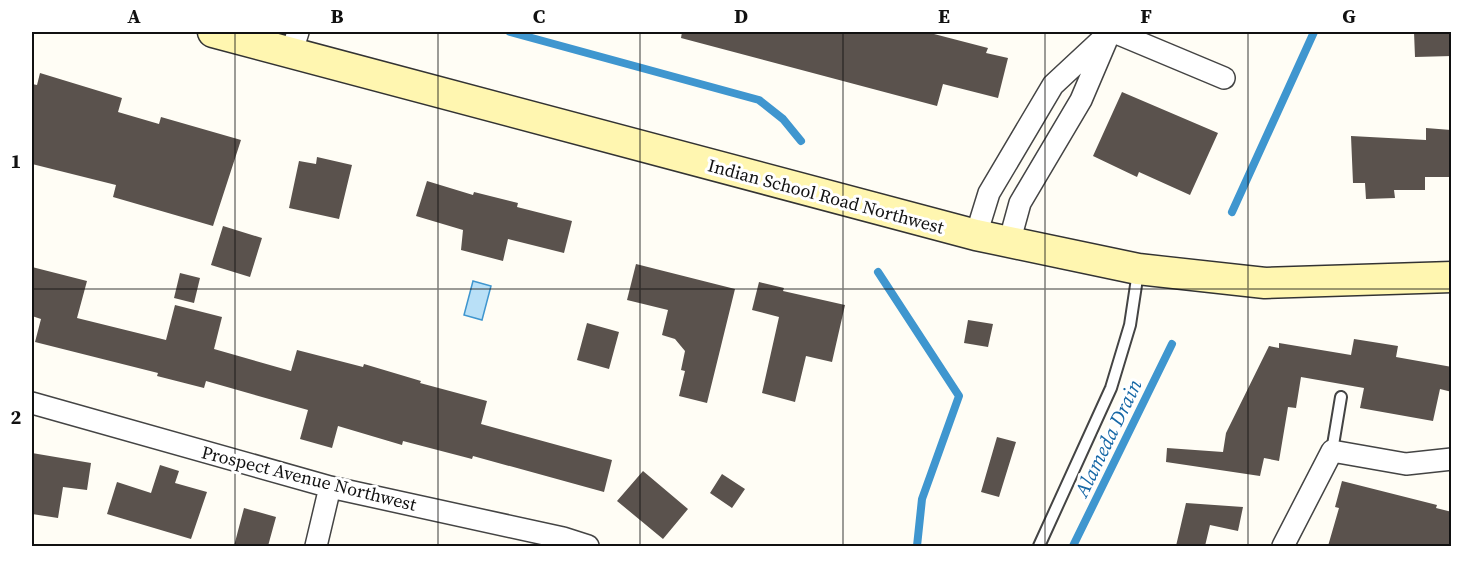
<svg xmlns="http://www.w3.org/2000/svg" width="1483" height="578" font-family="'Source Serif 4',serif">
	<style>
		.water { fill: #b9e0f7; stroke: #3f96cf; stroke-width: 1.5 }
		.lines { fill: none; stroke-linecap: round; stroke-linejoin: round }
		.stream { stroke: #3f96cf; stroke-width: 8 }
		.building { fill: #5a524d }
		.lane-casing { stroke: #444; stroke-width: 14 }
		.street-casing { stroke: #444; stroke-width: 24 }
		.secondary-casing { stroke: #333; stroke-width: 33 }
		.lane { stroke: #fff; stroke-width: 10 }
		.street { stroke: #fff; stroke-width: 21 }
		.secondary { stroke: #fff6b0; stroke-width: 30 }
		.grid { fill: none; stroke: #111; stroke-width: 1.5; stroke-opacity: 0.55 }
		.labels { text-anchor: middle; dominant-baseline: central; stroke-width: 6; stroke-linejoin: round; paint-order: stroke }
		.street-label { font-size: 18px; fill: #111; stroke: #fff }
		.water-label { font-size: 20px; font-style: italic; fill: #1768a6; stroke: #fff }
		.neatline { fill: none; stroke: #111; stroke-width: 2 }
		.grid-label { font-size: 20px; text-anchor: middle; font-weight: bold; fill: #111 }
	</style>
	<rect width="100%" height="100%" fill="#fffdf5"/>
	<path class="water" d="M 473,281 L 491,286 L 482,320 L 464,315 Z"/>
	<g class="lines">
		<path class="stream" d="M 510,32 L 759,100 L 783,119 L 801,141
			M 1232,212 L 1314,32
			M 878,272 L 959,396 L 922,499 L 917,546
			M 1073,546 L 1172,344"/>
	</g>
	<path class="building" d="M 682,32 L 935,32 L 934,34 L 988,48 L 986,53 L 1008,58 L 998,98 L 943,84 L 937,106 L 681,38 Z
		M 1414,32 L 1452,32 L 1452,56 L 1415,57 Z
		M 40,73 L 122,98 L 118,112 L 159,124 L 161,117 L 241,140 L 213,226 L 113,197 L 116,185 L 32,164 L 32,84 L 37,85 Z
		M 1122,92 L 1218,133 L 1190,195 L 1139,172 L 1137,177 L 1093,156 Z
		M 1426,128 L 1451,130 L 1452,177 L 1425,177 L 1425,190 L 1394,190 L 1395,198 L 1366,199 L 1365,183 L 1353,183 L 1351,136 L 1426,140 Z
		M 317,157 L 352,165 L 339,219 L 289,208 L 299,161 L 316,164 Z
		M 427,181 L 473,195 L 474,192 L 518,203 L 517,207 L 572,221 L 564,253 L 508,239 L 503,261 L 461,250 L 463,230 L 416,216 Z
		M 223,226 L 262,238 L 250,277 L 211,265 Z
		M 636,264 L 735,289 L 707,403 L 679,396 L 685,371 L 681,370 L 685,351 L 675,339 L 662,335 L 668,310 L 627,300 Z
		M 32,267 L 87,281 L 77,318 L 166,340 L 175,305 L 222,317 L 214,349 L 291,371 L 297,350 L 363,367 L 364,364 L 421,381 L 420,383 L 487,401 L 481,424 L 612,460 L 604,492 L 473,456 L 472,459 L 403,441 L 402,445 L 338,426 L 332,448 L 300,439 L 308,410 L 206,381 L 204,388 L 157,376 L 158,373 L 35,342 L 41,319 L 32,316 Z
		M 180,273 L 200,278 L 194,303 L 174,298 Z
		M 759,282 L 784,288 L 783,291 L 845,305 L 832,362 L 806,356 L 795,402 L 762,393 L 779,317 L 752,310 Z
		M 968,320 L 993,324 L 988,347 L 964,343 Z
		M 587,323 L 619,332 L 609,369 L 577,360 Z
		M 1354,339 L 1398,346 L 1396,357 L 1452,367 L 1452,392 L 1440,389 L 1433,421 L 1360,408 L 1364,388 L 1301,377 L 1296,408 L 1288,407 L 1279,461 L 1264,458 L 1260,476 L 1166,462 L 1167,448 L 1223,452 L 1226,433 L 1269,346 L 1279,348 L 1279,343 L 1351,355 Z
		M 997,437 L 1016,442 L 999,497 L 981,492 Z
		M 32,453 L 91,463 L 87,490 L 63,487 L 58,518 L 32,514 Z
		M 160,465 L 179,471 L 175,483 L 207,492 L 191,539 L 107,514 L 117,482 L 151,493 Z
		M 643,471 L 688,509 L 663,539 L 617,501 Z
		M 722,474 L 745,489 L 732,508 L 710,493 Z
		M 1342,481 L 1437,505 L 1436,508 L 1452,512 L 1452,546 L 1328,546 L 1339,508 L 1335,507 Z
		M 1186,503 L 1243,507 L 1238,531 L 1210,525 L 1205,546 L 1176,546 Z
		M 244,508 L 276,517 L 268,546 L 234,546 Z"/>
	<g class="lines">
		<defs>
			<path id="lane" d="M 1332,451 L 1341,397
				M 1039,546 L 1111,388 L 1130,325 L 1138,272"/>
			<path id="street" d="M 1114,32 L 1224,78
				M 292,51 L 298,32
				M 976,235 L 989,193 L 1053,85 L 1110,32
				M 1009,243 L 1020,203 L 1081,100 L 1107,39
				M 32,403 L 330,487 L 563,538 L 588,546
				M 316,546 L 330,487
				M 1283,546 L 1332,451 L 1406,464 L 1452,459"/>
			<path id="secondary" d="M 213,32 L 976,235 L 1138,269 L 1265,283 L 1452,277"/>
		</defs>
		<use href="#lane" class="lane-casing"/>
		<use href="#street" class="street-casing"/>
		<use href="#secondary" class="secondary-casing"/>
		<use href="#lane" class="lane"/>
		<use href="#street" class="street"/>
		<use href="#secondary" class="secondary"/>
	</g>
	<path class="grid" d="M 235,32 L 235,546M 438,32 L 438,546M 640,32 L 640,546M 843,32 L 843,546M 1045,32 L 1045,546M 1248,32 L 1248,546M 32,289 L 1452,289"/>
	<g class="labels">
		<g class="street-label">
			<text transform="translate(826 196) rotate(15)">Indian School Road Northwest</text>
			<text transform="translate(309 478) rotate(14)">Prospect Avenue Northwest</text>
		</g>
		<g class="water-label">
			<text transform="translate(1108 438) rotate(-64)">Alameda Drain</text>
		</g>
	</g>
	<rect width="1483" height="578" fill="none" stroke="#ffffff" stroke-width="66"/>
	<rect x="33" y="33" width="1417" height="512" class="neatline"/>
	<g class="grid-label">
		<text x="134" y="23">A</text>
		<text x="337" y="23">B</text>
		<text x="539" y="23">C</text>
		<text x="741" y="23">D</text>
		<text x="944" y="23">E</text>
		<text x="1146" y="23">F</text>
		<text x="1349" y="23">G</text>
		<text x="16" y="168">1</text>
		<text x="16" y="424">2</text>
	</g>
</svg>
